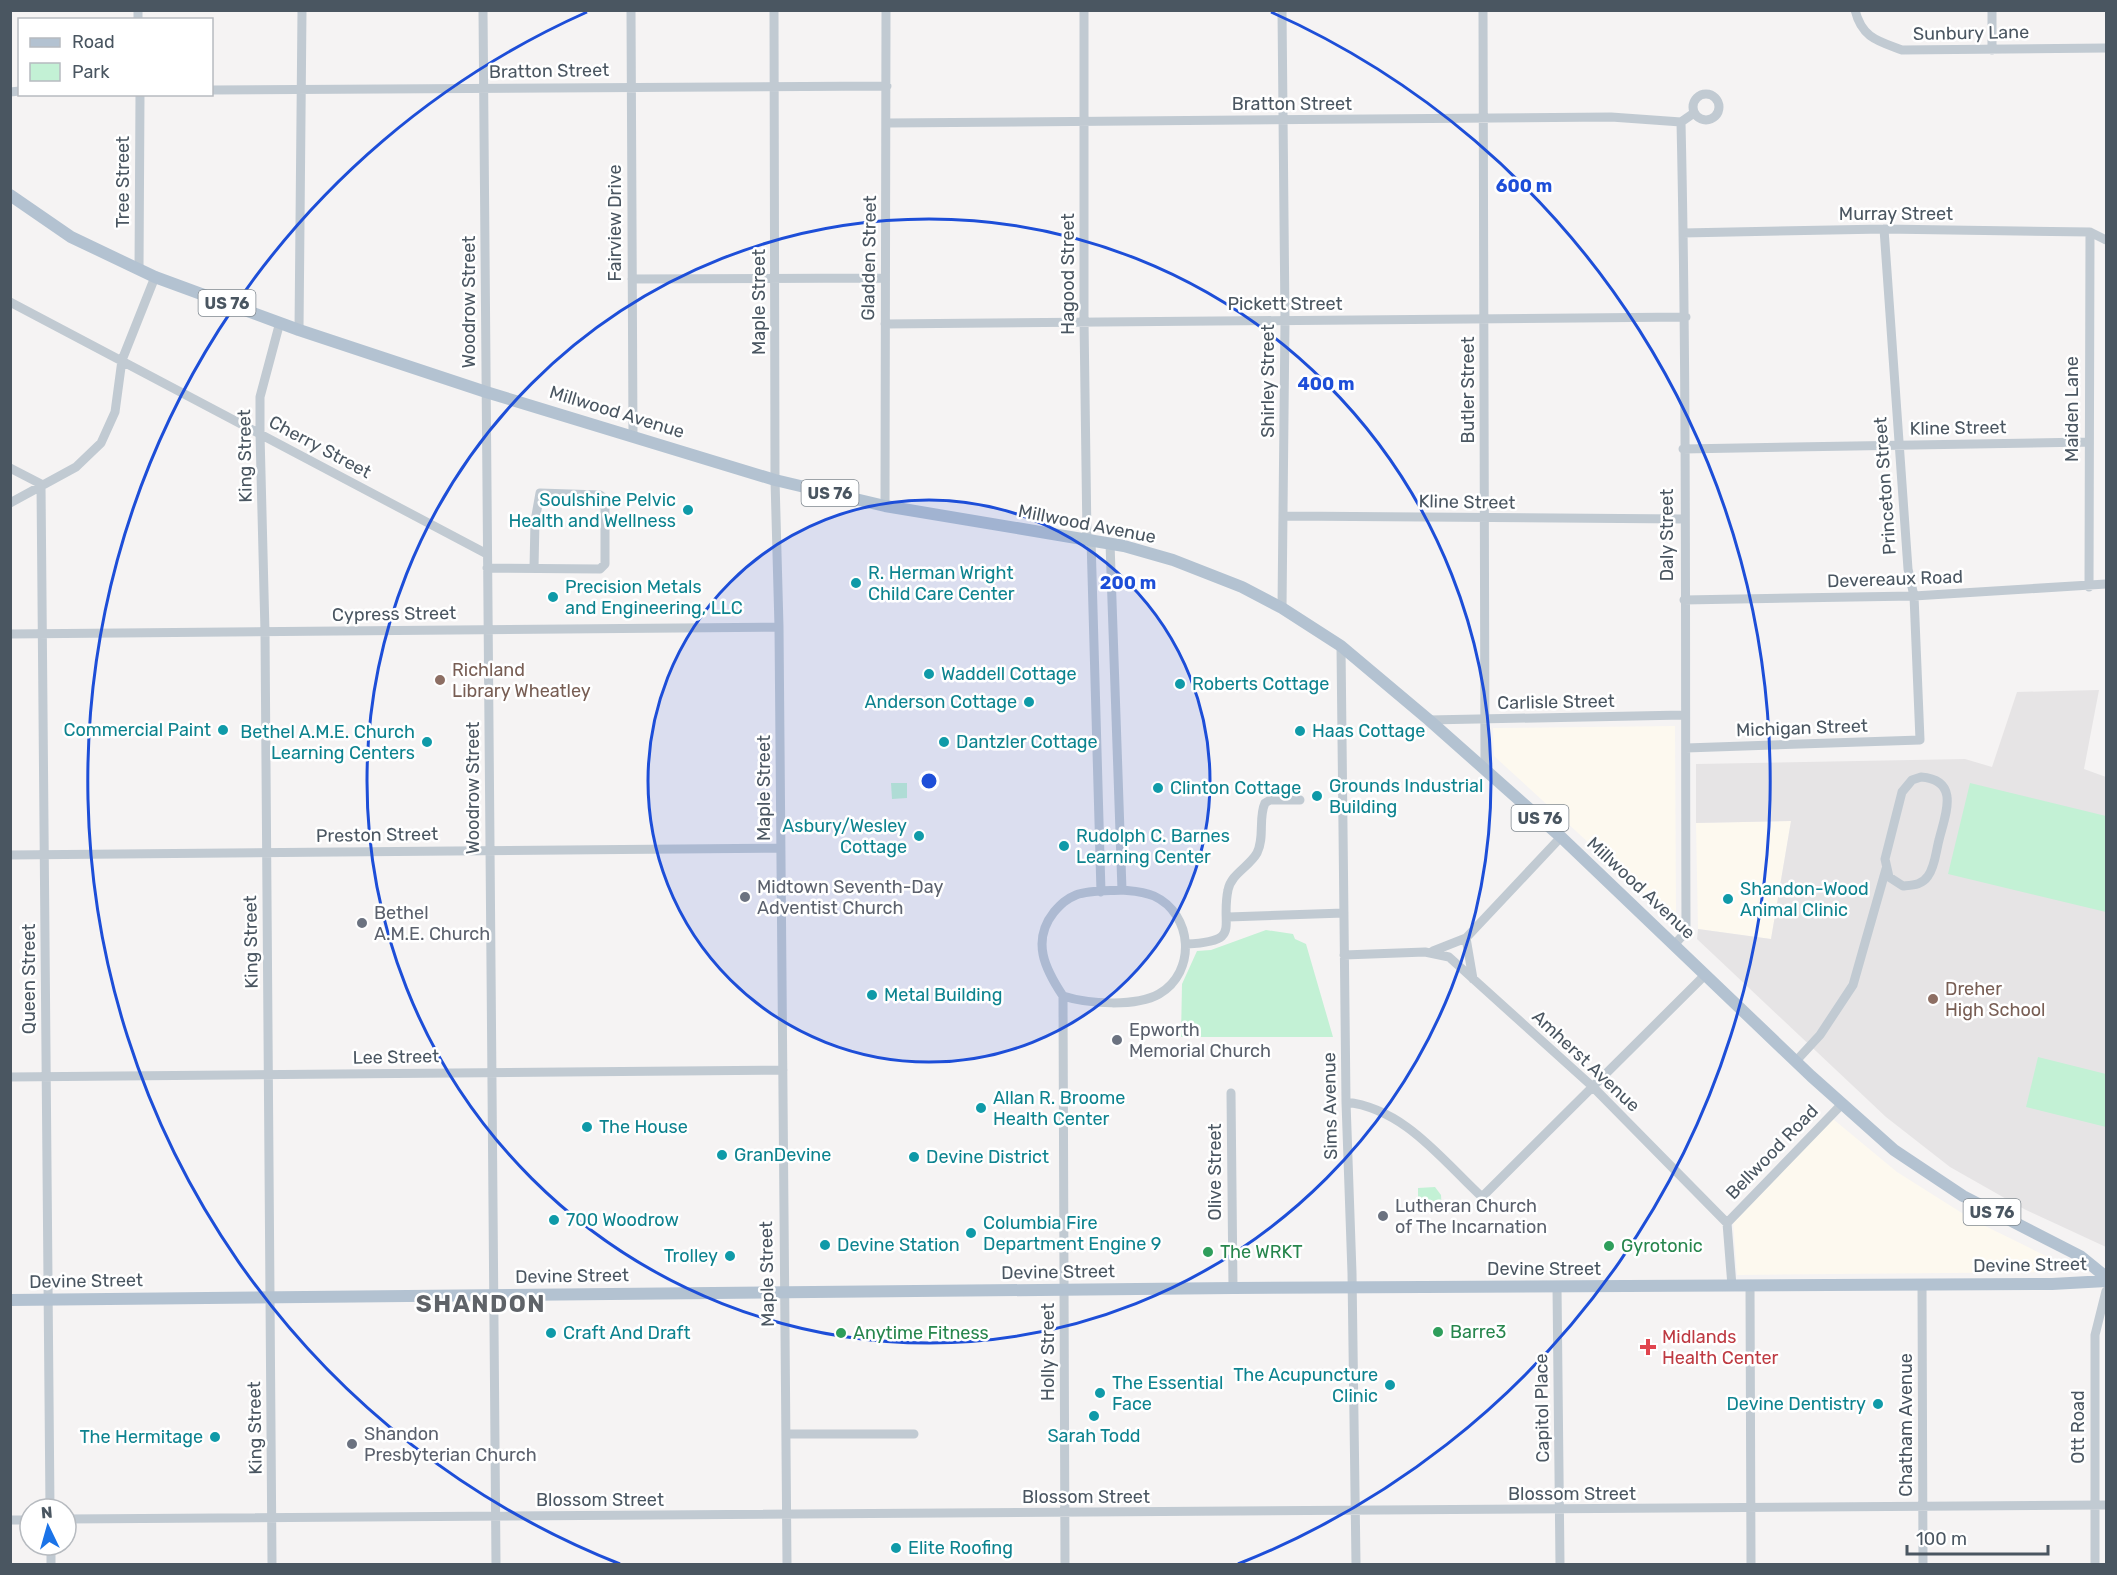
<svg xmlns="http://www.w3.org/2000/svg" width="2117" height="1575" font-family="Rubik,sans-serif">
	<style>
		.commercial { fill: #fdf9ef }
		.education { fill: #e6e4e5 }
		.green { fill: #c3f1d5 }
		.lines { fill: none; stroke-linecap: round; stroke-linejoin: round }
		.minor { stroke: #c1cad2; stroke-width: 9 }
		.major { stroke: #b3c2d1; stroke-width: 12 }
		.ring { fill: none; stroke: #1d4ed8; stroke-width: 3 }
		.culture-dot { fill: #0f9aa8; stroke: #fff; stroke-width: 2 }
		.education-dot { fill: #8d6e63; stroke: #fff; stroke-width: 2 }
		.worship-dot { fill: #6b7280; stroke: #fff; stroke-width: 2 }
		.leisure-dot { fill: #2e9e5b; stroke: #fff; stroke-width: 2 }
		.health-dot { fill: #e0444e; stroke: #fff; stroke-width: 2 }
		.labels { text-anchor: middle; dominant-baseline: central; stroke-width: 5; stroke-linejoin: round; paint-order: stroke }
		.shield { fill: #fff; stroke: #808990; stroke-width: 1.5 }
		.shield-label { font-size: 16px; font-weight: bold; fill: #4a5661 }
		.street-label { font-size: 18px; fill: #4a5661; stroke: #fff }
		.culture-label { font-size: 18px; fill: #0d838f; stroke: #fff; text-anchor: start }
		.education-label { font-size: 18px; fill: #785e54; stroke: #fff; text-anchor: start }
		.worship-label { font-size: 18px; fill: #5b616d; stroke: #fff; text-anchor: start }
		.leisure-label { font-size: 18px; fill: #27864d; stroke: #fff; text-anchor: start }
		.health-label { font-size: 18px; fill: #be3a42; stroke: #fff; text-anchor: start }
		.district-label { font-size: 24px; font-weight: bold; letter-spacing: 1.5px; fill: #5f6368; stroke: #fff }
		.centre { fill: #1d4ed8; stroke: #fff; stroke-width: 3 }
		.ring-label { font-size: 18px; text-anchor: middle; font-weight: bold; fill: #1d4ed8; stroke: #fff; stroke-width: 5; stroke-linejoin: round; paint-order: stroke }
	</style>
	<rect width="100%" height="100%" fill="#f5f3f3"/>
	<path class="commercial" d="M 1675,726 L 1676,917 L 1673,920 L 1494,756 L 1493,728 Z
		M 1791,821 L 1771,939 L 1698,929 L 1696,823 Z
		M 1833,1119 L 1897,1172 L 1973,1220 L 2052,1259 L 2053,1272 L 1737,1275 L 1733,1221 Z"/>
	<path class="education" d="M 2099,690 L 2084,769 L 2106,777 L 2106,1247 L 2024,1209 L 1950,1167 L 1886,1117 L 1697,939 L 1698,929 L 1771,939 L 1791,821 L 1696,823 L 1696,764 L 1965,759 L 1992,767 L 2017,692 Z"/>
	<path class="green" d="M 891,783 L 907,783 L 907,798 L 892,799 Z
		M 1970,783 L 2106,816 L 2106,912 L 1948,874 Z
		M 1266,930 L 1293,934 L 1295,939 L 1306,944 L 1333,1037 L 1181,1037 L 1182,984 L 1197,951 L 1211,950 Z
		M 2038,1057 L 2106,1074 L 2106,1127 L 2026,1107 Z
		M 1435,1187 L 1441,1195 L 1442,1212 L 1418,1212 L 1418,1188 Z"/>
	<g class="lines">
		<path class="minor" d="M 138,10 L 138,20
			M 483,10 L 496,1564
			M 631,10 L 633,436
			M 774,10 L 775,480 L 779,627 L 787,1564
			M 1084,10 L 1084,320 L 1087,539
			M 1483,10 L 1485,770
			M 1855,10 C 1862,38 1878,41 1902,50 L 2106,48
			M 1992,10 L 1992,50
			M 212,90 L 887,86
			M 10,92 L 20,91
			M1693 107a13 13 0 1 1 26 0a13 13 0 1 1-26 0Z
			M 888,123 L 1611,117 L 1681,122 L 1694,113
			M 1683,233 L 1884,229 L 2090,232 L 2106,240
			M 139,270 L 140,94
			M 632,279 L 885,278
			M 10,302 L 487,554
			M 885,324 L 1686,317
			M 299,330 L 302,10
			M 1683,449 L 2088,442
			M 10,468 L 41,484 L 50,1509
			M 10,503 L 76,467 L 101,443 L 115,412 L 122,360 L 155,277
			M 885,506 L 886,10
			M 1284,516 L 1685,519
			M 1091,539 L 1101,892
			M 1110,543 L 1122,890
			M 487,568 C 525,568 563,569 600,569 L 605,564 L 605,499 L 600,495 L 540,493 L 535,521 L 534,568
			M 2089,587 L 2090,232
			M 1684,600 L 1914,596 L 2106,584
			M 1282,608 L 1285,321 L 1282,10
			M 10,634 L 779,627
			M 1341,646 L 1346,1102 L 1352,1273 L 1356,1564
			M 1429,720 L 1684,715
			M 1686,748 L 1920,740 L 1914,596 L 1908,569 L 1884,229
			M 1921,777 C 1961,780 1945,815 1939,840 C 1936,851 1935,867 1928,876 C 1922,885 1913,885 1903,886 L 1889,877 L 1885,859 L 1902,792 L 1912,780 Z
			M 10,855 L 781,848
			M 1122,890 C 1133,891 1143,891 1154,896 C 1193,914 1197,972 1159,994 C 1136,1007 1088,1004 1063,996 C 1045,969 1031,941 1054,912 C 1061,904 1066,899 1076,895 C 1089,890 1108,891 1122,890 Z
			M 1228,917 L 1344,913
			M 1466,938 L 1473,979
			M 1187,944 C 1243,941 1220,928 1228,890 C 1231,874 1249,867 1257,853 C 1265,837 1258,818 1265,803 L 1270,800 L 1300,800
			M 1675,944 L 1684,934 L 1686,927 C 1685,658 1687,390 1681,122
			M 1433,951 L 1466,938 L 1561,837
			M 1344,955 L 1425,952 L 1449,957 L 1593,1087 L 1727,1223 L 1732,1286
			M 1063,996 L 1065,1564
			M 1796,1061 L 1820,1035 L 1853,985 L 1886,869
			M 10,1077 L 783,1070
			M 1231,1093 L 1233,1288
			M 1346,1102 C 1405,1109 1441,1159 1482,1197 L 1705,975
			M 1727,1223 L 1842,1104
			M 1750,1285 L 1751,1564
			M 1922,1285 L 1923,1564
			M 1557,1287 L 1560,1564
			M 786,1434 L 914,1434
			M 66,1519 L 2106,1505
			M 10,1520 L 30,1520
			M 51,1545 L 51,1564
			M 272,1564 L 265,632 L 260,434 L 260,397 L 280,322
			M 2095,1564 L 2095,1335 L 2106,1291"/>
		<path class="major" d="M 10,195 L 71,237 L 155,277 L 299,330 L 486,392 L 775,480 L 885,506 L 1124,546 L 1173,560 L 1242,587 L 1282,608 L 1341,646 L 1429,720 L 1561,837 L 1811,1076 L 1894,1150 L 1963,1196 L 2080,1256 L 2106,1277
			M 10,1300 L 1233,1288 L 2052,1284 L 2106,1281"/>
	</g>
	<circle cx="929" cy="781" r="281" fill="#1d4ed8" fill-opacity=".12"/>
	<g class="ring">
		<circle cx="929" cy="781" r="281"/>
		<circle cx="929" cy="781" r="562"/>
		<path d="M620 1564A842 842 0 0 1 587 12M1271 12A842 842 0 0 1 1238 1564"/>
	</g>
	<g class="culture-dot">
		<circle cx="688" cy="510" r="6"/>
		<circle cx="856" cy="583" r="6"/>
		<circle cx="553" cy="597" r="6"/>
		<circle cx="929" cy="674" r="6"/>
		<circle cx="1180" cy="684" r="6"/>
		<circle cx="1029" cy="702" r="6"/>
		<circle cx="223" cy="730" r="6"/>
		<circle cx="1300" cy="731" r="6"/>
		<circle cx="427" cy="742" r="6"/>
		<circle cx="944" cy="742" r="6"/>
		<circle cx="1158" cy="788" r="6"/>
		<circle cx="1317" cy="796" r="6"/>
		<circle cx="919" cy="836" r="6"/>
		<circle cx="1064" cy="846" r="6"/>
		<circle cx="1728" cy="899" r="6"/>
		<circle cx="872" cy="995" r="6"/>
		<circle cx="981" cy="1108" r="6"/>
		<circle cx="587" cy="1127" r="6"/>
		<circle cx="722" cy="1155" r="6"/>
		<circle cx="914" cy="1157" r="6"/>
		<circle cx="554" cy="1220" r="6"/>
		<circle cx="971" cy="1233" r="6"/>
		<circle cx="825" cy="1245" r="6"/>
		<circle cx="730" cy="1256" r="6"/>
		<circle cx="551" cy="1333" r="6"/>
		<circle cx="1390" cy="1385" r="6"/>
		<circle cx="1100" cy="1393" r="6"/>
		<circle cx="1878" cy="1404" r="6"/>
		<circle cx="1094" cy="1416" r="6"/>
		<circle cx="215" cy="1437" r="6"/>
		<circle cx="896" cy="1548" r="6"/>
	</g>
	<g class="education-dot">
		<circle cx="440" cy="680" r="6"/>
		<circle cx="1933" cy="999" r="6"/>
	</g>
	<g class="worship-dot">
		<circle cx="745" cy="897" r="6"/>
		<circle cx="362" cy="923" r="6"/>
		<circle cx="1117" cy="1040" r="6"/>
		<circle cx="1383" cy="1216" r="6"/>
		<circle cx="352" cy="1444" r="6"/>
	</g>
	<g class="leisure-dot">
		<circle cx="1609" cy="1246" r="6"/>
		<circle cx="1208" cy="1252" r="6"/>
		<circle cx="1438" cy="1332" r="6"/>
		<circle cx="841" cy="1333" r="6"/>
	</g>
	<path class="health-dot" d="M1645 1338h6v6h6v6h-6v6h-6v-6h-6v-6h6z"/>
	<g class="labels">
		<g class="shield">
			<rect x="198.5" y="290" width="57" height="26" rx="4.5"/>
			<rect x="801.5" y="480" width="57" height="26" rx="4.5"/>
			<rect x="1511.5" y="805" width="57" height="26" rx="4.5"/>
			<rect x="1963.5" y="1199" width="57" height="26" rx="4.5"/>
		</g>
		<g class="shield-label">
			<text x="227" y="303">US 76</text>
			<text x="830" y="493">US 76</text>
			<text x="1540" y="818">US 76</text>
			<text x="1992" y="1212">US 76</text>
		</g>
		<g class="street-label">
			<text transform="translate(1971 33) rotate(-1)">Sunbury Lane</text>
			<text transform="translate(549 71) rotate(-1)">Bratton Street</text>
			<text x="1292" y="104">Bratton Street</text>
			<text transform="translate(123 182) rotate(-90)">Tree Street</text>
			<text x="1896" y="214">Murray Street</text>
			<text transform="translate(615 223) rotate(-90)">Fairview Drive</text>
			<text transform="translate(869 258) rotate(-89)">Gladden Street</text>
			<text transform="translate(1068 274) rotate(-90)">Hagood Street</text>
			<text transform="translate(469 302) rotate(-90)">Woodrow Street</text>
			<text transform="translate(759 302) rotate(-90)">Maple Street</text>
			<text x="1285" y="304">Pickett Street</text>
			<text transform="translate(1268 381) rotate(-90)">Shirley Street</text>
			<text transform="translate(1468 390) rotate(-90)">Butler Street</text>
			<text transform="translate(2072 409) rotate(-90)">Maiden Lane</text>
			<text transform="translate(617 412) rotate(17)">Millwood Avenue</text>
			<text transform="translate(1958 428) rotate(-1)">Kline Street</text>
			<text transform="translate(320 447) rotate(28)">Cherry Street</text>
			<text transform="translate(245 456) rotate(-91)">King Street</text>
			<text transform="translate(1885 486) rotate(-94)">Princeton Street</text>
			<text transform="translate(1467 502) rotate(1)">Kline Street</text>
			<text transform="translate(1087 524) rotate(11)">Millwood Avenue</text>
			<text transform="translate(1667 535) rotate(-90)">Daly Street</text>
			<text transform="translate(1895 579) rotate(-2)">Devereaux Road</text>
			<text transform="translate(394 614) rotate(-1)">Cypress Street</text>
			<text transform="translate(1556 702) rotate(-1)">Carlisle Street</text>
			<text transform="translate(1802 728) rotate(-2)">Michigan Street</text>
			<text transform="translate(473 788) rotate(-90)">Woodrow Street</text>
			<text transform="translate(764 788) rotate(-90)">Maple Street</text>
			<text transform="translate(377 835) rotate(-1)">Preston Street</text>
			<text transform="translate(1641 888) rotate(43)">Millwood Avenue</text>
			<text transform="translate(251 942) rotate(-91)">King Street</text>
			<text transform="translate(29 979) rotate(-90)">Queen Street</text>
			<text transform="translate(396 1057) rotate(-1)">Lee Street</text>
			<text transform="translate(1586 1061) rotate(43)">Amherst Avenue</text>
			<text transform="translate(1330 1106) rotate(-91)">Sims Avenue</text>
			<text transform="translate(1772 1152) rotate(-46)">Bellwood Road</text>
			<text transform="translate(1215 1172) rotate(-90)">Olive Street</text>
			<text transform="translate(2030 1265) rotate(-1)">Devine Street</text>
			<text x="1544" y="1269">Devine Street</text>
			<text transform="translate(1058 1272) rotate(-1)">Devine Street</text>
			<text transform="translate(767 1274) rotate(-91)">Maple Street</text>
			<text transform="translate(572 1276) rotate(-1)">Devine Street</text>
			<text transform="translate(86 1281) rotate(-1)">Devine Street</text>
			<text transform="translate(1048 1352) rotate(-90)">Holly Street</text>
			<text transform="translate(1542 1408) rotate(-91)">Capitol Place</text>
			<text transform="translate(1906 1425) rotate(-90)">Chatham Avenue</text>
			<text transform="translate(2078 1427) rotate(-90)">Ott Road</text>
			<text transform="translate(255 1428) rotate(-91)">King Street</text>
			<text x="1572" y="1494">Blossom Street</text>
			<text x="1086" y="1497">Blossom Street</text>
			<text x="600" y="1500">Blossom Street</text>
		</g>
		<g class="culture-label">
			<text x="676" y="500" text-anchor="end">Soulshine Pelvic<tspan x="676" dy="21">Health and Wellness</tspan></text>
			<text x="868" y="573">R. Herman Wright<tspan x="868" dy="21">Child Care Center</tspan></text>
			<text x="565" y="587">Precision Metals<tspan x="565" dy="21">and Engineering, LLC</tspan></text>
			<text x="941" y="674">Waddell Cottage</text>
			<text x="1192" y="684">Roberts Cottage</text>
			<text x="1017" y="702" text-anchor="end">Anderson Cottage</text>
			<text x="211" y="730" text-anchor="end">Commercial Paint</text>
			<text x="1312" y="731">Haas Cottage</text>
			<text x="415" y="732" text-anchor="end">Bethel A.M.E. Church<tspan x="415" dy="21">Learning Centers</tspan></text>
			<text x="956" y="742">Dantzler Cottage</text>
			<text x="1329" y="786">Grounds Industrial<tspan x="1329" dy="21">Building</tspan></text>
			<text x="1170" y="788">Clinton Cottage</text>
			<text x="907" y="826" text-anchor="end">Asbury/Wesley<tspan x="907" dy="21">Cottage</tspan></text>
			<text x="1076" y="836">Rudolph C. Barnes<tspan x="1076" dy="21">Learning Center</tspan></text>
			<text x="1740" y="889">Shandon-Wood<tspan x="1740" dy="21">Animal Clinic</tspan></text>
			<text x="884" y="995">Metal Building</text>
			<text x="993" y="1098">Allan R. Broome<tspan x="993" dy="21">Health Center</tspan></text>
			<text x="599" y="1127">The House</text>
			<text x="734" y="1155">GranDevine</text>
			<text x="926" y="1157">Devine District</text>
			<text x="566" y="1220">700 Woodrow</text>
			<text x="983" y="1223">Columbia Fire<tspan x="983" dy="21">Department Engine 9</tspan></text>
			<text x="837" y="1245">Devine Station</text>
			<text x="718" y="1256" text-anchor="end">Trolley</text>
			<text x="563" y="1333">Craft And Draft</text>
			<text x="1378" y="1375" text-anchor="end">The Acupuncture<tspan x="1378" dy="21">Clinic</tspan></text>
			<text x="1112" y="1383">The Essential<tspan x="1112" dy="21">Face</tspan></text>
			<text x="1866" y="1404" text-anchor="end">Devine Dentistry</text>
			<text x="1094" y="1436" text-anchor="middle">Sarah Todd</text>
			<text x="203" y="1437" text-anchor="end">The Hermitage</text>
			<text x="908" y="1548">Elite Roofing</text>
		</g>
		<g class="education-label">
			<text x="452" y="670">Richland<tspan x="452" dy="21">Library Wheatley</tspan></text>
			<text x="1945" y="989">Dreher<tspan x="1945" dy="21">High School</tspan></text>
		</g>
		<g class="worship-label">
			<text x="757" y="887">Midtown Seventh-Day<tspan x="757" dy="21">Adventist Church</tspan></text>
			<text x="374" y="913">Bethel<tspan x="374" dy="21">A.M.E. Church</tspan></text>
			<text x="1129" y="1030">Epworth<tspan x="1129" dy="21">Memorial Church</tspan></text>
			<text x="1395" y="1206">Lutheran Church<tspan x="1395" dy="21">of The Incarnation</tspan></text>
			<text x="364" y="1434">Shandon<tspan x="364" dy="21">Presbyterian Church</tspan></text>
		</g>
		<g class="leisure-label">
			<text x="1621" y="1246">Gyrotonic</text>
			<text x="1220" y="1252">The WRKT</text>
			<text x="1450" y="1332">Barre3</text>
			<text x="853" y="1333">Anytime Fitness</text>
		</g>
		<g class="health-label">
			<text x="1662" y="1337">Midlands<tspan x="1662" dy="21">Health Center</tspan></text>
		</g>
		<g class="district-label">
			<text x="481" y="1304">SHANDON</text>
		</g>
	</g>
	<circle cx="929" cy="781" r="9" class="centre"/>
	<g class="ring-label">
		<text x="1524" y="192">600 m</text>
		<text x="1326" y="390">400 m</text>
		<text x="1128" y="589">200 m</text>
	</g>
	<rect width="2117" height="1575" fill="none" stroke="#4a5661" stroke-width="24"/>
	<rect x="18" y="18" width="195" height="78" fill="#ffffff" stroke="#b7bbc0" stroke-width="1.5"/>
	<rect x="30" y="38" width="30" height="9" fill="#b3c2d1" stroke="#b7bbc0" stroke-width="1.5"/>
	<text x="72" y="48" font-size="18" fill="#4a5661">Road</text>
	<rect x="30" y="63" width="30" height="18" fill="#c3f1d5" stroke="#b7bbc0" stroke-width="1.5"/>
	<text x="72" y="78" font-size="18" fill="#4a5661">Park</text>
	<g transform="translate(48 1527) rotate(355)"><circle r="28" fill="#ffffff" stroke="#b7bbc0" stroke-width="1.5"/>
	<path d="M0-4.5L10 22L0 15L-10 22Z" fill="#1a73e8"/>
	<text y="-9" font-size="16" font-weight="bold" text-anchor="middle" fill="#4a5661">N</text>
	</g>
	<path d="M1907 1545v9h141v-9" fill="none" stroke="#4a5661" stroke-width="3"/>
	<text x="1916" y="1545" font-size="18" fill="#4a5661" stroke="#ffffff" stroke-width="4.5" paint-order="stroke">100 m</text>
</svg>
